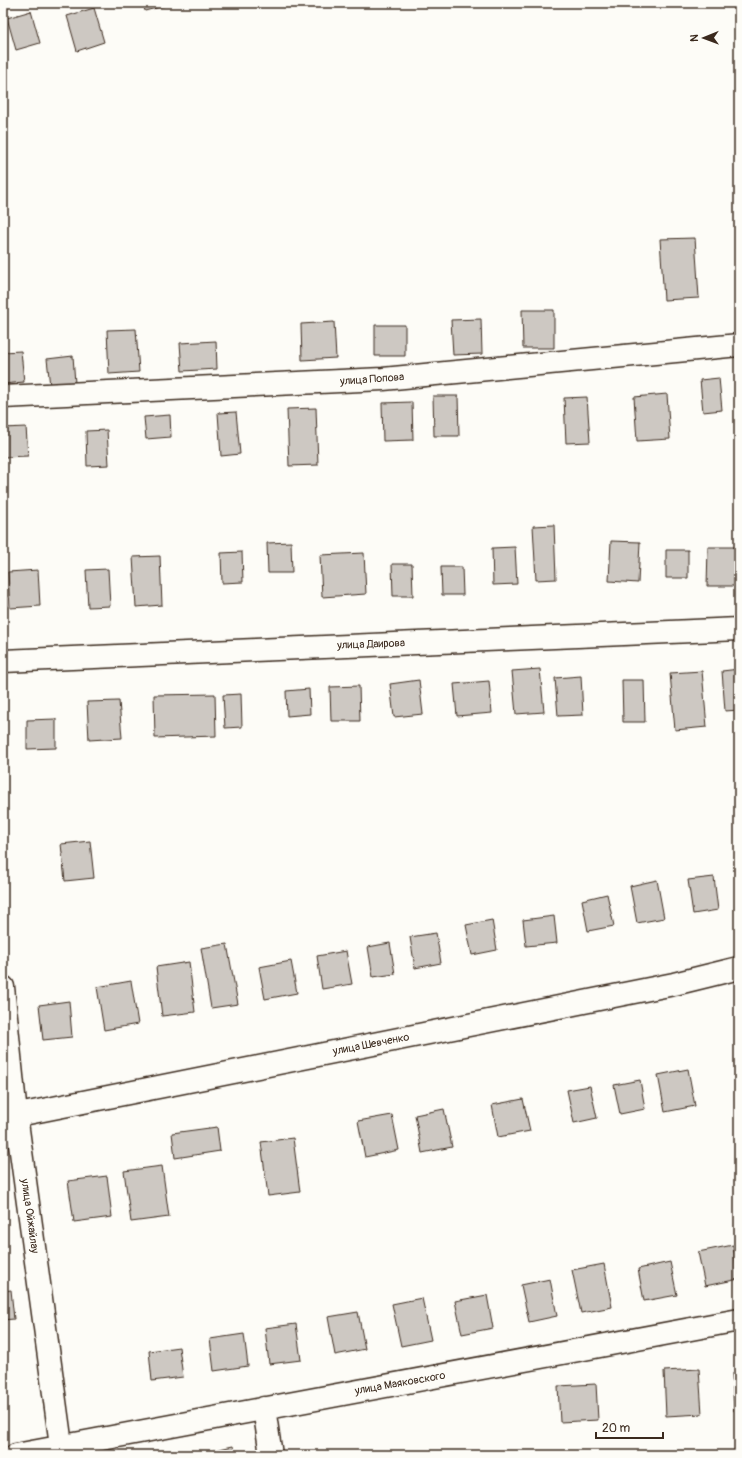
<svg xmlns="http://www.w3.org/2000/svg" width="742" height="1458" font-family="Pangolin,sans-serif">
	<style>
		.building { fill: #cdc8c2; stroke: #3b2a1e }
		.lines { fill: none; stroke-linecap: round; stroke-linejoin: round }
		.minor-casing { stroke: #3b2a1e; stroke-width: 25 }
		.minor { stroke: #fdfcf7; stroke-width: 22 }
		.labels { text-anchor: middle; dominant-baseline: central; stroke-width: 3.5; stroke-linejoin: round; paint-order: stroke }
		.street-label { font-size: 11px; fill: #3b2a1e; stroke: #fdfcf7 }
	</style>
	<rect width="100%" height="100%" fill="#fdfcf7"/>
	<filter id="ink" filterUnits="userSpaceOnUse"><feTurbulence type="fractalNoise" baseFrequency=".025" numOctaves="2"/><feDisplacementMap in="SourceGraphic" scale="8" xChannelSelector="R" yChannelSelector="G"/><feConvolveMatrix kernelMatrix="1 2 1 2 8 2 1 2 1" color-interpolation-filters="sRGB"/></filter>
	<g filter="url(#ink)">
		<path class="building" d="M 143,3 L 166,3 L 167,5 L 145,11 Z
			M 94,8 L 104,42 L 77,51 L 67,16 Z
			M 31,11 L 40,43 L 16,50 L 7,18 Z
			M 695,238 L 699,298 L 664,300 L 660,239 Z
			M 522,310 L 554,310 L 554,348 L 523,348 Z
			M 481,319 L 482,354 L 453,355 L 451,320 Z
			M 334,322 L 336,358 L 302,360 L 301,324 Z
			M 375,325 L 405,325 L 405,356 L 375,356 Z
			M 136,329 L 139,372 L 109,374 L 107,330 Z
			M 216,341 L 217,369 L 182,371 L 180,343 Z
			M 21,351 L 24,382 L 3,384 L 3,352 Z
			M 73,356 L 75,383 L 50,386 L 47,359 Z
			M 719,378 L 722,410 L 703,412 L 700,380 Z
			M 667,394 L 670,439 L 637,441 L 634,397 Z
			M 433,396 L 458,396 L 459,436 L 434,436 Z
			M 587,397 L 590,442 L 566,443 L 564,398 Z
			M 412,402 L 413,440 L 383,441 L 382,403 Z
			M 316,408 L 318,465 L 289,466 L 287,409 Z
			M 236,412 L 240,454 L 221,456 L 218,413 Z
			M 170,415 L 171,437 L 146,439 L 144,417 Z
			M 26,427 L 28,456 L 4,457 L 3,428 Z
			M 107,430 L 109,465 L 87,466 L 86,431 Z
			M 554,525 L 556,579 L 536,580 L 533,526 Z
			M 611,541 L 640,542 L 638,583 L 609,581 Z
			M 291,542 L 292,573 L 268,573 L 267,543 Z
			M 515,547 L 517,584 L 493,585 L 492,548 Z
			M 708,547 L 736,547 L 736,586 L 707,586 Z
			M 666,550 L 688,550 L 688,578 L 666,578 Z
			M 242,552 L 243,582 L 222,583 L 221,553 Z
			M 364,553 L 366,594 L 322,597 L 320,555 Z
			M 160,556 L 162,605 L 136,607 L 133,557 Z
			M 392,564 L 412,564 L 413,596 L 393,596 Z
			M 441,567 L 462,567 L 463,595 L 442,595 Z
			M 108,569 L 110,606 L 88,607 L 86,570 Z
			M 38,570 L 40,606 L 10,608 L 8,572 Z
			M 540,669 L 544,712 L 516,714 L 512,671 Z
			M 739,669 L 739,710 L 725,711 L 722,671 Z
			M 702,671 L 707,727 L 675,730 L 670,673 Z
			M 581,676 L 583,715 L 558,716 L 555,678 Z
			M 419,680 L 423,714 L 394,717 L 390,684 Z
			M 622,680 L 644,680 L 645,722 L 623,722 Z
			M 489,681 L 492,713 L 457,716 L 454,684 Z
			M 359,686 L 360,721 L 331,721 L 330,687 Z
			M 309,689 L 310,714 L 287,716 L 286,691 Z
			M 215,694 L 216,736 L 155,738 L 154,695 Z
			M 241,694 L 242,727 L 225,728 L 223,695 Z
			M 119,701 L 122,738 L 89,740 L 87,702 Z
			M 56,719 L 56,748 L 27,749 L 27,720 Z
			M 90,841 L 94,878 L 65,881 L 61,844 Z
			M 714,877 L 718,910 L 693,914 L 688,880 Z
			M 657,880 L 664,918 L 637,923 L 630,886 Z
			M 607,894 L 614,926 L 588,931 L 582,900 Z
			M 554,916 L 557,943 L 526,946 L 523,920 Z
			M 492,920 L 497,950 L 472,955 L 466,925 Z
			M 436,933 L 441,963 L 415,968 L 410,937 Z
			M 390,943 L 395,974 L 373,977 L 368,947 Z
			M 227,944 L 238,1004 L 211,1008 L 201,948 Z
			M 346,951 L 352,984 L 322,989 L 317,956 Z
			M 291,961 L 297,993 L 265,999 L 259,967 Z
			M 189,962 L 195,1012 L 162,1016 L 156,967 Z
			M 131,981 L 138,1024 L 104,1030 L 97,987 Z
			M 69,1001 L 72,1037 L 43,1040 L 39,1005 Z
			M 739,1061 L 739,1083 L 735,1062 Z
			M 688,1069 L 695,1106 L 665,1112 L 658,1075 Z
			M 640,1080 L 645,1109 L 620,1114 L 614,1085 Z
			M 590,1086 L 597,1118 L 574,1123 L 567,1090 Z
			M 523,1099 L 530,1131 L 498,1137 L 492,1105 Z
			M 444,1109 L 452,1147 L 422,1153 L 415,1115 Z
			M 392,1115 L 399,1150 L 365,1157 L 358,1121 Z
			M 217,1127 L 220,1151 L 175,1158 L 172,1133 Z
			M 293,1138 L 300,1192 L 268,1196 L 261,1142 Z
			M 162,1166 L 169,1217 L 131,1222 L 124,1171 Z
			M 107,1176 L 112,1217 L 74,1222 L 68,1181 Z
			M 733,1245 L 739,1279 L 705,1286 L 698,1252 Z
			M 670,1262 L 677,1295 L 644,1301 L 638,1269 Z
			M 604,1264 L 612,1307 L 581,1313 L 572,1270 Z
			M 550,1279 L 557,1316 L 529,1322 L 521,1285 Z
			M 11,1290 L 14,1319 L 3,1320 L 3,1291 Z
			M 487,1295 L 493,1328 L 462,1334 L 455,1301 Z
			M 422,1298 L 431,1340 L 401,1346 L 392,1304 Z
			M 358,1312 L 365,1349 L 335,1355 L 328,1317 Z
			M 296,1324 L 301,1360 L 269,1364 L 265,1328 Z
			M 244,1334 L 248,1366 L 214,1371 L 210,1339 Z
			M 179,1347 L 183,1377 L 152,1381 L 149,1351 Z
			M 699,1369 L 702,1414 L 666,1416 L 664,1371 Z
			M 732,1374 L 739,1374 L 739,1411 L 734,1411 Z
			M 596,1384 L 598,1420 L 560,1422 L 558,1386 Z
			M 233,1446 L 235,1455 L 192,1455 Z"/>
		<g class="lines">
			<defs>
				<path id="minor" d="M 3,397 L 383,379 L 739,345
					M 3,661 L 739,629
					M 3,987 L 16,1115 L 61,1445
					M 3,1118 L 674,984 L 739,968
					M 264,1408 L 271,1455
					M 16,1455 L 739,1320"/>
			</defs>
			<use href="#minor" class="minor-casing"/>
			<use href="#minor" class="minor"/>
		</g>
	</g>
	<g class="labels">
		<g class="street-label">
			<text transform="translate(372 379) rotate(-4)">улица Попова</text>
			<text transform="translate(371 644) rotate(-2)">улица Даирова</text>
			<text transform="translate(371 1044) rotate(-11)">улица Шевченко</text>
			<text transform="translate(30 1216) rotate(82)">улица Ойжайлау</text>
			<text transform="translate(400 1383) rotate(-10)">улица Маяковского</text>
		</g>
	</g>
	<rect width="742" height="1458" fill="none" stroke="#fdfcf7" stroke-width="16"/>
	<rect x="8" y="8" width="726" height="1442" fill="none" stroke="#3b2a1e" stroke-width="1.5" filter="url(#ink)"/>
	<g transform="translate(704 38) rotate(269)" stroke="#fdfcf7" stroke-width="3" paint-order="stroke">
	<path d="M0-3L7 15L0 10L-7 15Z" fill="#3b2a1e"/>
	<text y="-6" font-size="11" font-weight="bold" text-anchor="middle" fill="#3b2a1e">N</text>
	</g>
	<path d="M596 1432v6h67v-6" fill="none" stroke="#3b2a1e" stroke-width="2"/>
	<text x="602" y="1432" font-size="12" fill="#3b2a1e" stroke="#fdfcf7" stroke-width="3" paint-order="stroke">20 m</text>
</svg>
